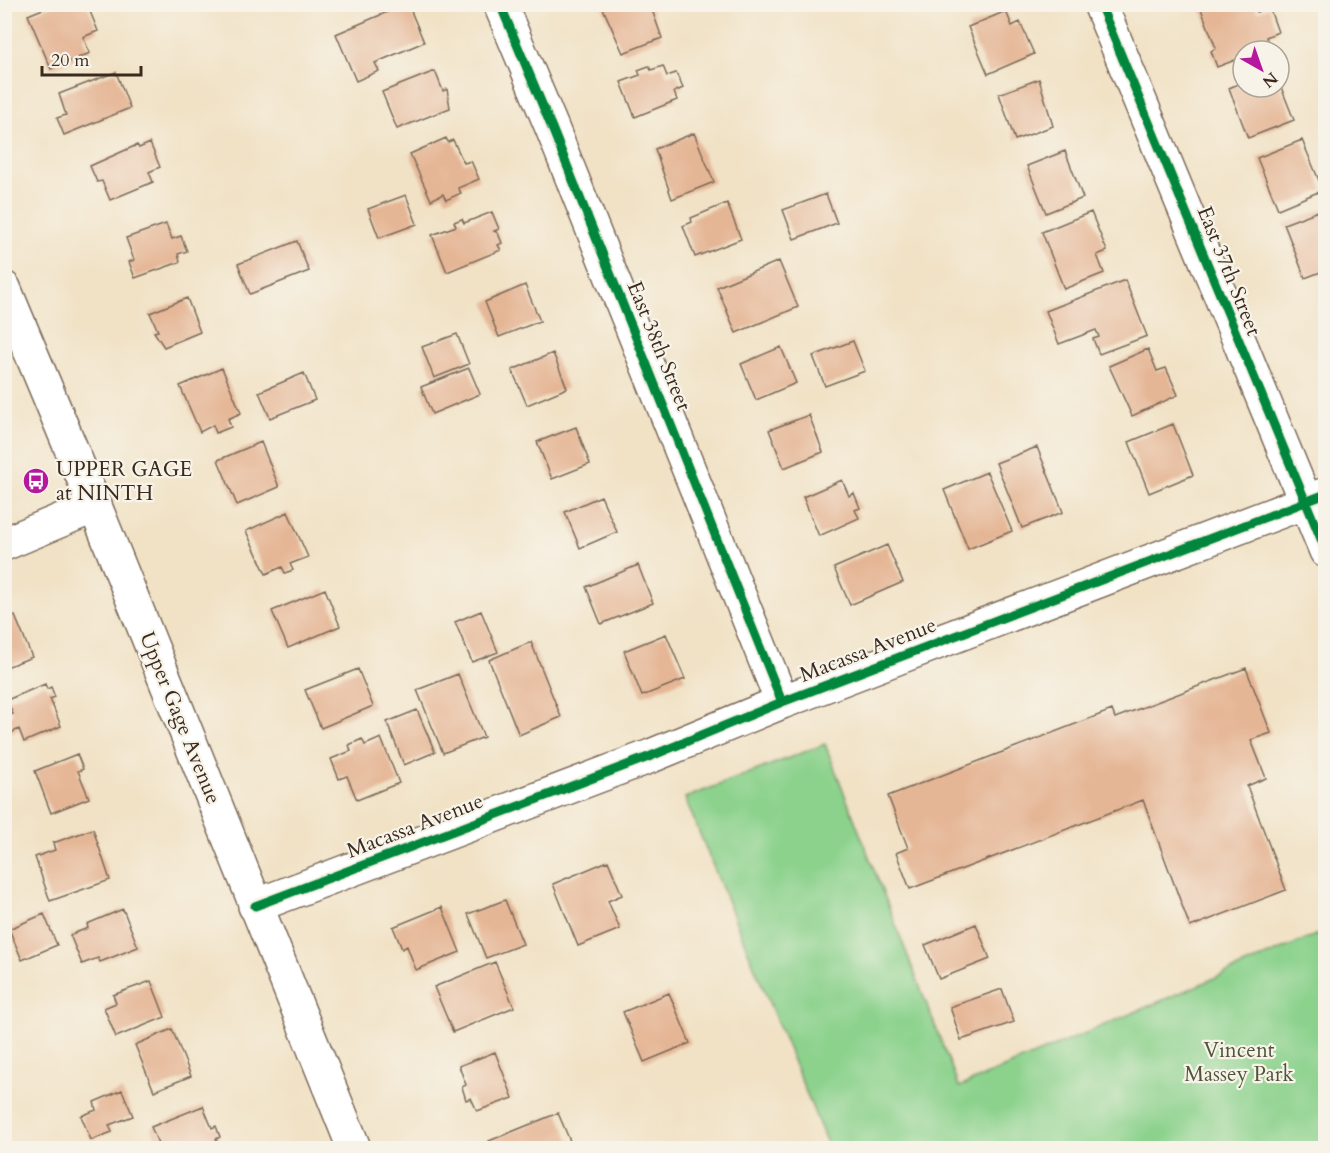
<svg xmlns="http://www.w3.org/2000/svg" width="1330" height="1153" font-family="Cardo,serif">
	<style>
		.green { fill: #8cd28d; stroke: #647e56; stroke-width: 1.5 }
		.building { fill: #e5b695 }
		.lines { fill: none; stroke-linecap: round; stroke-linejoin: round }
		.minor-casing { stroke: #7b6a59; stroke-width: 36 }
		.secondary-casing { stroke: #7b6a59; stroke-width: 36 }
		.minor { stroke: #fff; stroke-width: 33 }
		.secondary { stroke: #fff; stroke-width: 33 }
		.cycleway-casing { stroke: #f7f3e8; stroke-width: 13 }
		.cycleway { stroke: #00873e; stroke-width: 9 }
		.labels { text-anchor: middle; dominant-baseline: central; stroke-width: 4.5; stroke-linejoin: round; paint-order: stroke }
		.street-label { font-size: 21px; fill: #3b2a1e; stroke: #f7f3e8 }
		.poi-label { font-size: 21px; fill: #3b2a1e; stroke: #f7f3e8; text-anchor: start }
		.park-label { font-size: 21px; fill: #4f543a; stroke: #f7f3e8 }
	</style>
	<rect width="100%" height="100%" fill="#f7f3e8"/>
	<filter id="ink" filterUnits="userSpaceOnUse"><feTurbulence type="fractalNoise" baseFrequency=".0167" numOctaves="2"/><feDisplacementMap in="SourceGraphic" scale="12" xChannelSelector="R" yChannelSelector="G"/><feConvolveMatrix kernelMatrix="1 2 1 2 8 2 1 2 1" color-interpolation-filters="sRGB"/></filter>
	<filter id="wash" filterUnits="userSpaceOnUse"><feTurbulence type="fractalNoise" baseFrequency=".008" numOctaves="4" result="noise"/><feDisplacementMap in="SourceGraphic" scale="24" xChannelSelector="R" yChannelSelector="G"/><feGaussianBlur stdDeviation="1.35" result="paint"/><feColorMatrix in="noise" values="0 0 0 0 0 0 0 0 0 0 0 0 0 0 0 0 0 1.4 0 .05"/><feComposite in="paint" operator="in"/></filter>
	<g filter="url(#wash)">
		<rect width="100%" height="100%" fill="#f1e2c6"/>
		<path class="green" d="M 825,744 L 959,1087 L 1325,931 L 1325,1148 L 829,1148 L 685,798 Z"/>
		<g id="blocks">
			<path class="building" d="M 55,4 L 87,4 L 98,31 L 83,37 L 90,53 L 51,69 L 28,15 Z
				M 406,4 L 408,4 L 424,42 L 375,63 L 379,71 L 356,81 L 336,34 Z
				M 601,4 L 650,4 L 662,38 L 623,53 Z
				M 1213,4 L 1254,4 L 1257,12 L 1269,7 L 1278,32 L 1266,37 L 1269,46 L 1257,51 L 1243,51 L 1243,57 L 1217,67 L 1211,51 L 1216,48 L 1201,9 Z
				M 1006,11 L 1012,26 L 1020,22 L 1034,54 L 988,74 L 968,27 Z
				M 649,66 L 651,70 L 663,66 L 667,76 L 676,73 L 683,88 L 674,92 L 677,100 L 635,117 L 621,82 L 640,75 L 638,70 Z
				M 435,71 L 443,91 L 447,89 L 450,108 L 397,129 L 382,92 Z
				M 116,72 L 130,108 L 64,135 L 57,118 L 66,115 L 59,94 Z
				M 1039,79 L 1053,126 L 1015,140 L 999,94 Z
				M 1243,82 L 1243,87 L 1281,87 L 1294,120 L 1248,138 L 1229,88 Z
				M 694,133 L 714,182 L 672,199 L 655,149 Z
				M 446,138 L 448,142 L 453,140 L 464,163 L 471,161 L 479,179 L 458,188 L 461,193 L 446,200 L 443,194 L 431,200 L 410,154 Z
				M 1302,140 L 1323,190 L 1278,209 L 1257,158 Z
				M 150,143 L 160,167 L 149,172 L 153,182 L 110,200 L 102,181 L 97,182 L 90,166 L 137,145 L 139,148 Z
				M 1065,151 L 1083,198 L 1046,213 L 1027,166 Z
				M 826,194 L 837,223 L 794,239 L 783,210 Z
				M 406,195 L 417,224 L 379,238 L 368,209 Z
				M 727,203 L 741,239 L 695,257 L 683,226 L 692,222 L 691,218 Z
				M 1326,208 L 1326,270 L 1305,278 L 1284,224 Z
				M 492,212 L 499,229 L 494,231 L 498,233 L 502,243 L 498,245 L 501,250 L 447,272 L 432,235 L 456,226 L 454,222 L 462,219 L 464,223 Z
				M 1091,212 L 1107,251 L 1097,255 L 1104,273 L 1064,289 L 1042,232 Z
				M 166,224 L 172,239 L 181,236 L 187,251 L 178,254 L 180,262 L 135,278 L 129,262 L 134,260 L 126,238 Z
				M 297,241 L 309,271 L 250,294 L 238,264 Z
				M 779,261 L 798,307 L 736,333 L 717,287 Z
				M 1125,280 L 1147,336 L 1099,354 L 1093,339 L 1099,337 L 1096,330 L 1059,344 L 1046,311 Z
				M 525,285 L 540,321 L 499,337 L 485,302 Z
				M 187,298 L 200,332 L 164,347 L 154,332 L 158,331 L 150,313 Z
				M 457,334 L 469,364 L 434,378 L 422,347 Z
				M 853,341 L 865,371 L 825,386 L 813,356 Z
				M 781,347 L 796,383 L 756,400 L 741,364 Z
				M 1148,349 L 1157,371 L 1166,368 L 1178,395 L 1132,416 L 1109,366 Z
				M 553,353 L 567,388 L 527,405 L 512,370 Z
				M 222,368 L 241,413 L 228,419 L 231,427 L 216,433 L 213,425 L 200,432 L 180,386 Z
				M 469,368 L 480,394 L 432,414 L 421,387 Z
				M 304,373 L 315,400 L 270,418 L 259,392 Z
				M 809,415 L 823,452 L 784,468 L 769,430 Z
				M 1173,424 L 1193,475 L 1149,493 L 1129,442 Z
				M 576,427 L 590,464 L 552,479 L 537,442 Z
				M 261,442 L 279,487 L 237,505 L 218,460 Z
				M 1037,447 L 1063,512 L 1022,528 L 996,463 Z
				M 987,472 L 1012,531 L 968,549 L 944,490 Z
				M 842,480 L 849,496 L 854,493 L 860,508 L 855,510 L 859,518 L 819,536 L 803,497 Z
				M 601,496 L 617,532 L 580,548 L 565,512 Z
				M 288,512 L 308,557 L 290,564 L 293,570 L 285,573 L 282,567 L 266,574 L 246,531 Z
				M 887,545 L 903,582 L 850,605 L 834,568 Z
				M 638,565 L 653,603 L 601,624 L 586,587 Z
				M 325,589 L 340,626 L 288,648 L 272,611 Z
				M 481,611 L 498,652 L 472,662 L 455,622 Z
				M 15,616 L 32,657 L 4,668 L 4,620 Z
				M 666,634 L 685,679 L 642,696 L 624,651 Z
				M 531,642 L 561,717 L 519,735 L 489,660 Z
				M 1246,668 L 1271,733 L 1251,740 L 1266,778 L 1247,786 L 1286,890 L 1190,927 L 1143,800 L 910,889 L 896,853 L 908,848 L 888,796 L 1112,710 L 1115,718 Z
				M 358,669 L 373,706 L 321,728 L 305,690 Z
				M 458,674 L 484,737 L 443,753 L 417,690 Z
				M 45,684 L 47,689 L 51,687 L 55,697 L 50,699 L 61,726 L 24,742 L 19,729 L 9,734 L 4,724 L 4,717 L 13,714 L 7,700 Z
				M 417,710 L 435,752 L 404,765 L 387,722 Z
				M 381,738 L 399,783 L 357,800 L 347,776 L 339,779 L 331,759 L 351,751 L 349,745 L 362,739 L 365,745 Z
				M 77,754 L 83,769 L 78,771 L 89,798 L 51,813 L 35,771 Z
				M 93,829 L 110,880 L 50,901 L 35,857 L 55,850 L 53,843 Z
				M 608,861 L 622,895 L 608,901 L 620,929 L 578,946 L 553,884 Z
				M 505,900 L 523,944 L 486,958 L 468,914 Z
				M 442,907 L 460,952 L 416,970 L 407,946 L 402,949 L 393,927 Z
				M 123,909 L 138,947 L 100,962 L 98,958 L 82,964 L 70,935 L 88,928 L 87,924 Z
				M 44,914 L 57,945 L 22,960 L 9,929 Z
				M 976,924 L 990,959 L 939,979 L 925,945 Z
				M 495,962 L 514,1007 L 453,1032 L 434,987 Z
				M 151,981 L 165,1017 L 116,1037 L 104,1008 L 116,1003 L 113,995 Z
				M 1002,989 L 1014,1022 L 961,1040 L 950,1007 Z
				M 669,993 L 690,1043 L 644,1062 L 623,1012 Z
				M 172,1029 L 191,1076 L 154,1091 L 135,1045 Z
				M 495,1052 L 513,1098 L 477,1111 L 471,1098 L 466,1100 L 462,1087 L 466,1085 L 459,1066 Z
				M 122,1090 L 133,1116 L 109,1125 L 112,1132 L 91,1140 L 81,1116 L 96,1110 L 94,1102 Z
				M 203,1106 L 212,1128 L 216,1126 L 220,1137 L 216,1139 L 218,1143 L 204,1148 L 160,1148 L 151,1127 Z
				M 558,1113 L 573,1148 L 492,1148 L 489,1141 Z"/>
		</g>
	</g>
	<g filter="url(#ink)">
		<use href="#blocks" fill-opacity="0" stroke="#7b6a59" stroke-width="1.5"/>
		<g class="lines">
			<defs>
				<path id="minor" d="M 500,4 L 552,128 L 782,702
					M 1100,4 L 1326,551
					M 4,544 L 95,506
					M 255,906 L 651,756 L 782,702 L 1326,494"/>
				<path id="secondary" d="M 4,288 L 95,506 L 354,1148"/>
			</defs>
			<use href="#minor" class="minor-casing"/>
			<use href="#secondary" class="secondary-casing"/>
			<use href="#minor" class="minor"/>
			<use href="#secondary" class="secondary"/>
			<defs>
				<path id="cycleway" d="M 500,4 L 552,128 L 782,702
					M 1100,4 L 1326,551
					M 255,906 L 651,756 L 782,702 L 1326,494"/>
			</defs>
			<use href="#cycleway" class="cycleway-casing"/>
			<use href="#cycleway" class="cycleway"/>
		</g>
	</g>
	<defs>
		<symbol id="bus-disc" viewBox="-11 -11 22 22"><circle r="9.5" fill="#b5179e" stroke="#f7f3e8"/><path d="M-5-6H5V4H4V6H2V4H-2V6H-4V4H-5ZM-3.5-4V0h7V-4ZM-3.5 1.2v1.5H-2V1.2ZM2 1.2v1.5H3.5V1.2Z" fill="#fff"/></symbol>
	</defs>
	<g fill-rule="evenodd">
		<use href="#bus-disc" x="21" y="466" width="30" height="30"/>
	</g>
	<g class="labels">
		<g class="street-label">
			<text transform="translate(1229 271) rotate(68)">East 37th Street</text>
			<text transform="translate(659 346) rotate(68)">East 38th Street</text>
			<text transform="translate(868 650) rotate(-21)">Macassa Avenue</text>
			<text transform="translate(180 718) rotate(68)">Upper Gage Avenue</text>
			<text transform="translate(415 826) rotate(-21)">Macassa Avenue</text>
		</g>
		<g class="poi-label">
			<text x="56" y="469">UPPER GAGE<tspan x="56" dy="24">at NINTH</tspan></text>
		</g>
		<g class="park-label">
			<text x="1239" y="1050">Vincent<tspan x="1239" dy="24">Massey Park</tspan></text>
		</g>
	</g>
	<rect width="1330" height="1153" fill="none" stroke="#f7f3e8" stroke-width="24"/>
	<g transform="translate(1261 69) rotate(140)"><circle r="28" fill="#f7f3e8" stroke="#aca397" stroke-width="1.5"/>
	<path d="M0-4.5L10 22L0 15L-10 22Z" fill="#b5179e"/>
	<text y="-9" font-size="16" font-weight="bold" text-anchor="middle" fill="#3b2a1e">N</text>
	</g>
	<path d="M42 66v9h99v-9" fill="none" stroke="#3b2a1e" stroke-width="3"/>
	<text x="51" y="66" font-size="18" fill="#3b2a1e" stroke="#f7f3e8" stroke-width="4.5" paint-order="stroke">20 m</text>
</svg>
